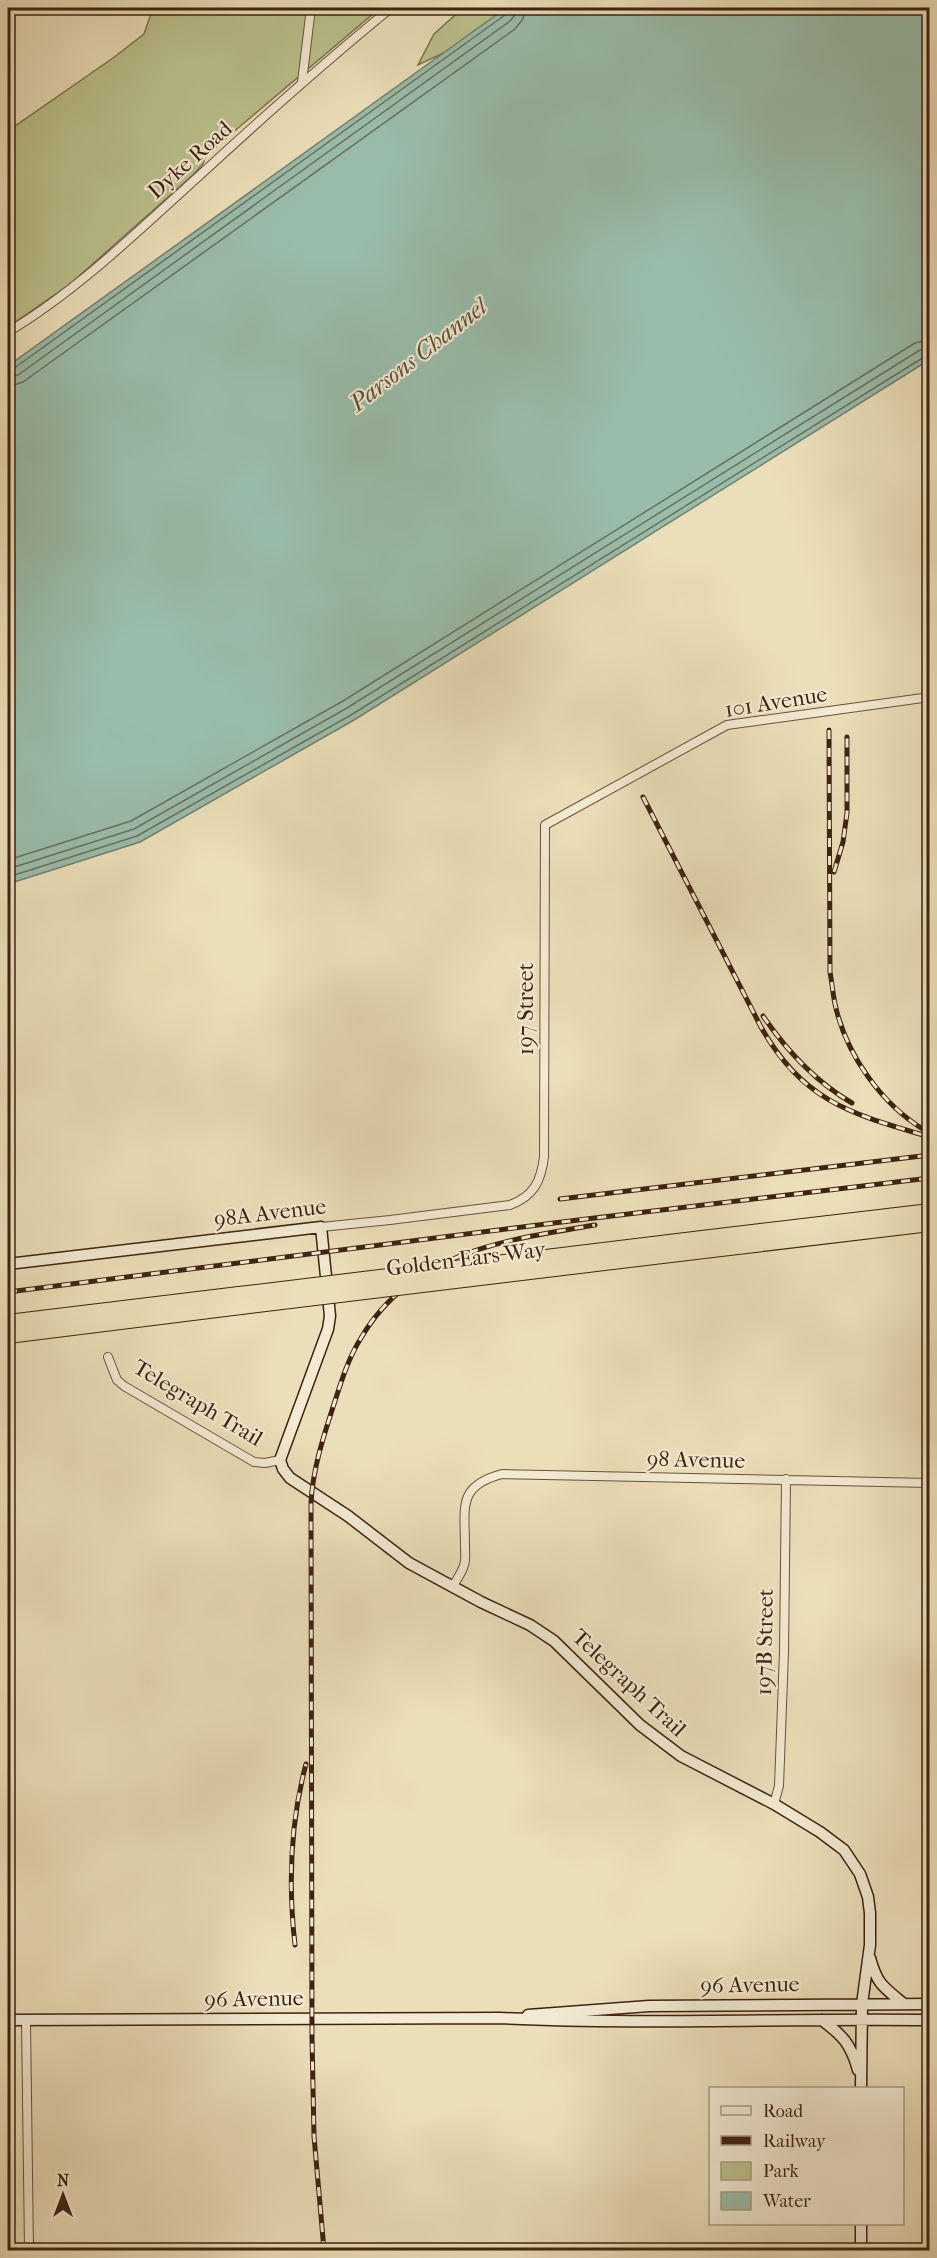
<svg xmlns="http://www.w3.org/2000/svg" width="937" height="2258" font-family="'IM FELL French Canon',serif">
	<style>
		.green { fill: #bbc18d; stroke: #7d724e; stroke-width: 1.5 }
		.water { fill: #99bdab; stroke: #757f6d; stroke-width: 1.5 }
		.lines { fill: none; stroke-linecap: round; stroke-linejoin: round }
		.shore { stroke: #6c705e; stroke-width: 1.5 }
		.street-casing { stroke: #6a513a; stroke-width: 10 }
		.secondary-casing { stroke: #3f2210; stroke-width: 13 }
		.highway-casing { stroke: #3f2210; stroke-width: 16 }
		.street { stroke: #f2ead2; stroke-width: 8 }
		.secondary { stroke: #f2ead2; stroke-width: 10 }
		.highway { stroke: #ebdfb9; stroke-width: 14 }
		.rail-casing { stroke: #3f2210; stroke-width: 5 }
		.rail { stroke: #f2ead2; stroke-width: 3; stroke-dasharray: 9; stroke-linecap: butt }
		.highway-bridge-casing { stroke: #3f2210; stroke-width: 16; stroke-linecap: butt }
		.highway-bridge { stroke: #ebdfb9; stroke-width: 14 }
		.labels { text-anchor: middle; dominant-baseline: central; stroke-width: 4.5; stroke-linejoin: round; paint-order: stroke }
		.street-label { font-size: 22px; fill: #3f2210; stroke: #f2ead2 }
		.water-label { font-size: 24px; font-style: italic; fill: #5a503e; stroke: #f2ead2 }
	</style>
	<rect width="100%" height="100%" fill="#ebdfb9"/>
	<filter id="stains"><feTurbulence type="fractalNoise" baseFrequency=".00333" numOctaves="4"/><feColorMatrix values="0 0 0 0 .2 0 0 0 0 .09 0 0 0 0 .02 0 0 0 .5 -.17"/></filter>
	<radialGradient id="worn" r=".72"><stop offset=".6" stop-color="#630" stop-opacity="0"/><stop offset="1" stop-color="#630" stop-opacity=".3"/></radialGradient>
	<path class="green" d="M 153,8 L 380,8 L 205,156 L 203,164 L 193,175 L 69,285 L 8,327 L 8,131 L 113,58 L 144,34 Z
		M 463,8 L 511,8 L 469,41 L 418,65 L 434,34 Z"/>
	<path class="water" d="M 506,8 L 929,8 L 929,360 L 354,720 L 140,842 L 8,884 L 8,366 Z"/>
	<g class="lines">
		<path class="shore" d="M 8,370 L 13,369 L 505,15 L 508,8
			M 8,378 L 18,375 L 510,21 L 515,15 L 516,8
			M 8,387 L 23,382 L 515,29 L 523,19 L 525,8
			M 8,860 L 131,821 L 343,701 L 915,343 L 930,339
			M 8,869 L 134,829 L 347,708 L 920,350 L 930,348
			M 8,877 L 137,836 L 351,715 L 924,357 L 930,356"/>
		<defs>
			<path id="street" d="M 302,82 L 311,8
				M 8,332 C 78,290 138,231 199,176 C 262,118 325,62 391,8
				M 321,1227 L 390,1220 L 510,1205 C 534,1196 541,1181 544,1157 L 545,825 L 727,725 L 930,697
				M 108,1357 L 117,1380 L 124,1386 L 254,1462 L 265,1463 L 280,1460
				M 453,1586 C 456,1580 462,1573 464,1565 C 466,1560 465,1553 465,1547 C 465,1507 457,1486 502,1474 L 930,1483
				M 774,1804 L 779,1786 L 784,1652 L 786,1479
				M 26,2020 L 29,2250"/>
			<path id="secondary" d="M 8,1264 L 321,1227 L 330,1316 L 328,1329 L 280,1460 L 283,1469 L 290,1478 L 348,1516 L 409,1563 L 481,1602 L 530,1625 L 554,1641 L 640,1725 L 681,1756 L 774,1804 L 820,1832 L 844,1850 L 860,1874 L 868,1897 L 870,1913 L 870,1945 L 862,2004 L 861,2088
				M 870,1958 C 877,1984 883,1987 904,2004
				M 528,2015 L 649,2006 L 930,2004
				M 8,2020 L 500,2018 C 643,2025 786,2018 930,2020
				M 822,2020 C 843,2036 851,2044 858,2070
				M 861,2250 L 861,2224"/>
			<path id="highway" d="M 702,1238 L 930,1211
				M 704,1251 L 930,1224
				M 8,1322 L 239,1294
				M 8,1336 L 241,1307"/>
		</defs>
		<use href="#street" class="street-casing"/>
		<use href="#secondary" class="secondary-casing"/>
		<use href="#highway" class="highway-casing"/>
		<use href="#street" class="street"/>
		<use href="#secondary" class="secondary"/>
		<use href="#highway" class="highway"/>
		<defs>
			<path id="rail" d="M 829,730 L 830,972 C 832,983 833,994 835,1004 C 846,1055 882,1105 926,1131
				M 643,797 L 761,1027 C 803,1102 852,1114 930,1137
				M 834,872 L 843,842 L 847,813 L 847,737
				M 763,1016 C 787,1051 816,1082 852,1103
				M 560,1199 L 930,1155
				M 8,1292 L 578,1220 L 930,1178
				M 295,1945 C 288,1883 290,1824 306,1764
				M 324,2250 L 314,2136 L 312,2037 L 311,1503 C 313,1467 324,1435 335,1401 C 342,1379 349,1357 361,1338 C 411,1252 505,1240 595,1225"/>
		</defs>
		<use href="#rail" class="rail-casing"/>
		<use href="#rail" class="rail"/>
		<defs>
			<path id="highway-bridge" d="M 239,1294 L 702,1238
				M 241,1307 L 704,1251"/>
		</defs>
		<use href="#highway-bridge" class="highway-bridge-casing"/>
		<use href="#highway-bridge" class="highway-bridge"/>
	</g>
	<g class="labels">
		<g class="street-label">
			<text transform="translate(190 160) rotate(-42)">Dyke Road</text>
			<text transform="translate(776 702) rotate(-9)">101 Avenue</text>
			<text transform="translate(526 1009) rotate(-90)">197 Street</text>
			<text transform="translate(270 1213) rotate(-7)">98A Avenue</text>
			<text transform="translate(466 1259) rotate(-7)">Golden Ears Way</text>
			<text transform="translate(198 1403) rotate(31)">Telegraph Trail</text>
			<text transform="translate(696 1460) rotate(1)">98 Avenue</text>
			<text transform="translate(765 1642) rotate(-89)">197B Street</text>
			<text transform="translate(629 1683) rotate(43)">Telegraph Trail</text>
			<text transform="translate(750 1985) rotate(-1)">96 Avenue</text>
			<text transform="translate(254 1999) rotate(-1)">96 Avenue</text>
		</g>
		<g class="water-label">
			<text transform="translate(418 355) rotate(-38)">Parsons Channel</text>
		</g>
	</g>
	<rect width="937" height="2258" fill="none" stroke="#ebdfb9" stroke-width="30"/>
	<rect x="9" y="9" width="919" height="2240" fill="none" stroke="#3f2210" stroke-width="3"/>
	<rect x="15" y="15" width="907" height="2228" fill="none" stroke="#3f2210" stroke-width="1.5"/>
	<rect x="709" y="2087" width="195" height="138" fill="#f2ead2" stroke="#aa9a84" stroke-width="1.5"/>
	<rect x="721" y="2106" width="30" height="9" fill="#f2ead2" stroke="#aa9a84" stroke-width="1.5"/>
	<text x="763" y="2117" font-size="18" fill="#3f2210">Road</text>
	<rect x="721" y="2136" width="30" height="9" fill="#3f2210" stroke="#aa9a84" stroke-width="1.5"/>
	<text x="763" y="2147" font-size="18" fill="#3f2210">Railway</text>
	<rect x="721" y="2162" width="30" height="18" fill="#bbc18d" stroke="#aa9a84" stroke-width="1.5"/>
	<text x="763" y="2177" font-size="18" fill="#3f2210">Park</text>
	<rect x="721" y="2192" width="30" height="18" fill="#99bdab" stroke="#aa9a84" stroke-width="1.5"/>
	<text x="763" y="2207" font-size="18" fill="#3f2210">Water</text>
	<g transform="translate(63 2195)" stroke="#f2ead2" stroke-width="4.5" paint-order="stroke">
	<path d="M0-4.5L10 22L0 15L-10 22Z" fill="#3f2210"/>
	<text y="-9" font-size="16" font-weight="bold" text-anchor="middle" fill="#3f2210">N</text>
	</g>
	<rect width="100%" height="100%" filter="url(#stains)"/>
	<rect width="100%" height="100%" fill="url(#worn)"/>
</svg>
